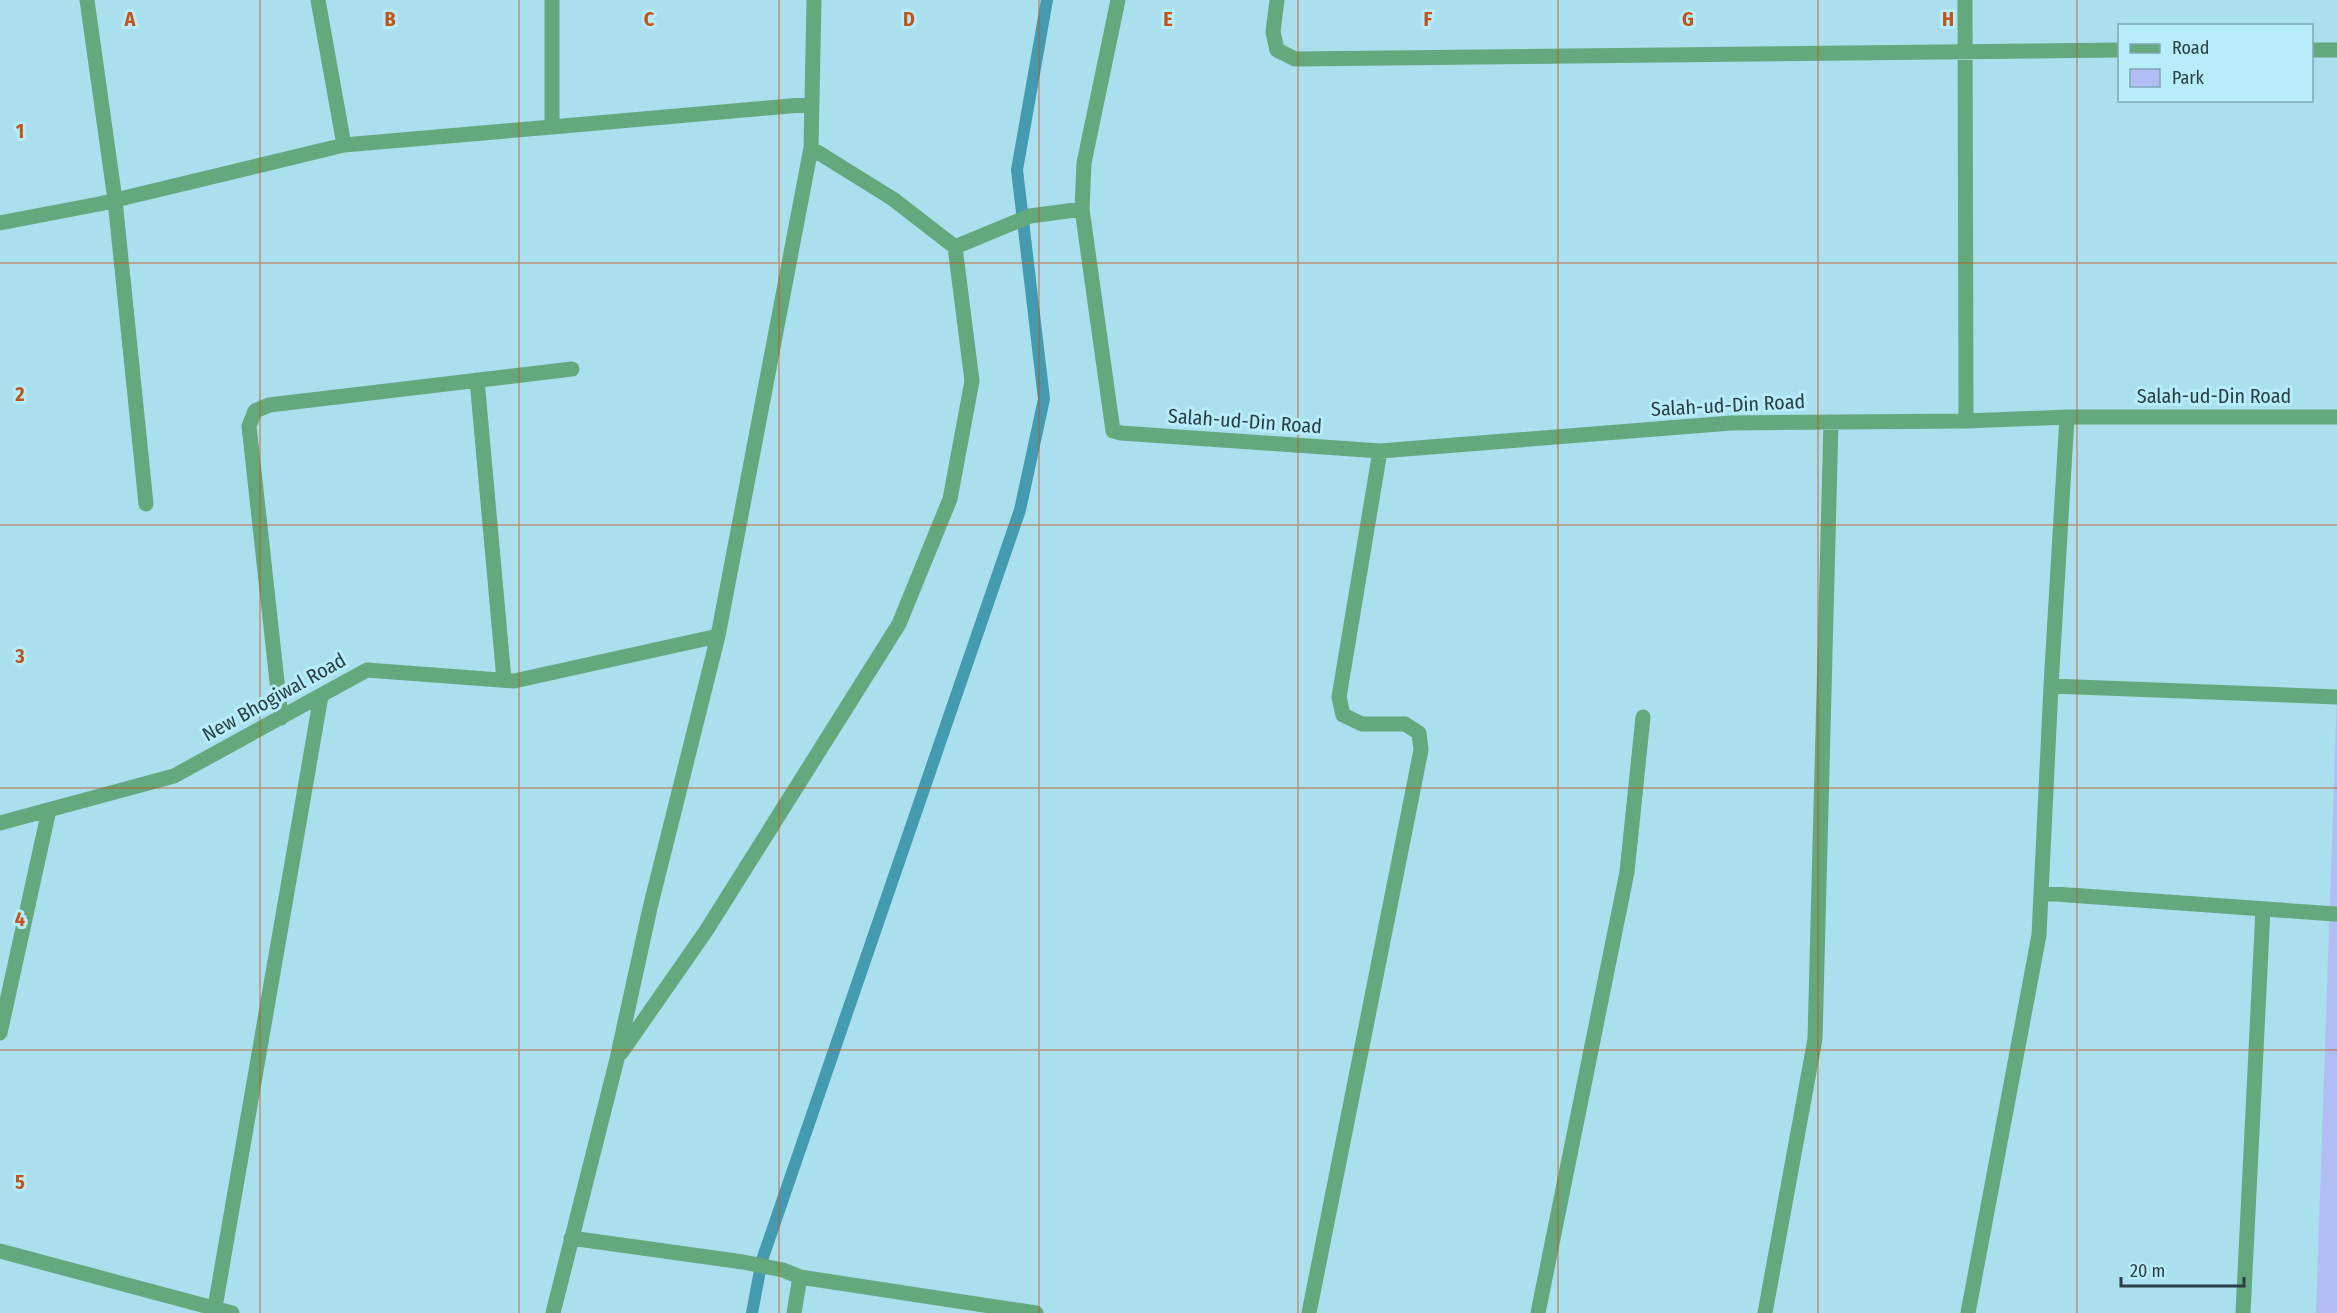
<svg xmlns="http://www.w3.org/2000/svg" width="2337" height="1313" font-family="'Fira Sans Condensed',sans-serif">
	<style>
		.green { fill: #b2bdf5 }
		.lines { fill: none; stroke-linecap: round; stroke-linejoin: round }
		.stream { stroke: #449bb0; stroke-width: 12 }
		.minor { stroke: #64a87e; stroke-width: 15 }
		.grid { fill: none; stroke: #c25418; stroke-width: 1.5; stroke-opacity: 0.55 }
		.labels { text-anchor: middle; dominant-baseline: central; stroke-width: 6; stroke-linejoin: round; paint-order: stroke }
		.street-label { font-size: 20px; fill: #2b4046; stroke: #b7ecfa }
		.grid-label { font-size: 20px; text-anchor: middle; font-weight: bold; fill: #c25418; stroke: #b7ecfa; stroke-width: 6; stroke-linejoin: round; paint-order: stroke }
	</style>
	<rect width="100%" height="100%" fill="#aadfed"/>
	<path class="green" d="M 2337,694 L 2337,1313 L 2316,1313 Z"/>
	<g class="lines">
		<path class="stream" d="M 752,1313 L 762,1260 L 1020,510 L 1044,399 L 1017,170 L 1047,0"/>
		<path class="minor" d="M 87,0 L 115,200 L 146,504
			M 318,0 L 344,145
			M 1118,0 L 1084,163 L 1082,209 L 1113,431 L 1121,433 L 1380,451 L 1731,423 L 1966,421 L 2067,417 L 2337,417
			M 1277,0 L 1273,32 L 1277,50 L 1295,59 L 2120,50
			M 1965,0 L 1966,421
			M 2312,50 L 2337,50
			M 552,127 L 812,104
			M 0,223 L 99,204 L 344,145 L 552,127 L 552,0
			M 955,247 L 1030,216 L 1082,209
			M 477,380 L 504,680
			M 2051,686 L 2337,697
			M 281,718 L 249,426 L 255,411 L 269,405 L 572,369
			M 0,823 L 174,776 L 367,670 L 514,681 L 718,636
			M 2041,893 L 2335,914
			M 0,1033 L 49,810
			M 621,1053 L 706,931 L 899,624 L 950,499 L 972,381 L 955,247 L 893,199 L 811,148
			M 571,1238 L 743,1262 L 783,1270 L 800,1277 L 1036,1313
			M 0,1251 L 232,1313
			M 214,1313 L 321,696
			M 553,1313 L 617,1059 L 650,908 L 718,636 L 811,148 L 814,0
			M 794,1313 L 800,1277
			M 1309,1313 L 1421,750 L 1419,733 L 1405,724 L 1362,724 L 1343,715 L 1339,697 L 1380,451
			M 1538,1313 L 1627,872 L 1643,717
			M 1765,1313 L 1815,1039 L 1831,422
			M 1968,1313 L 2039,935 L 2051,686 L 2067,417
			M 2243,1313 L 2263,909"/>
	</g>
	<path class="grid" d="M 260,0 L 260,1313M 519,0 L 519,1313M 779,0 L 779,1313M 1039,0 L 1039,1313M 1298,0 L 1298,1313M 1558,0 L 1558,1313M 1818,0 L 1818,1313M 2077,0 L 2077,1313M 0,263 L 2337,263M 0,525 L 2337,525M 0,788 L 2337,788M 0,1050 L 2337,1050"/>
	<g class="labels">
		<g class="street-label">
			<text x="2214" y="396">Salah-ud-Din Road</text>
			<text transform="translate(1728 405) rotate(-3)">Salah-ud-Din Road</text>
			<text transform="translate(1245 421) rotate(4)">Salah-ud-Din Road</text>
			<text transform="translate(274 697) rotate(-29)">New Bhogiwal Road</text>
		</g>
	</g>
	<g class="grid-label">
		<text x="130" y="26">A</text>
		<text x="390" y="26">B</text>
		<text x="649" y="26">C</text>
		<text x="909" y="26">D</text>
		<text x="1168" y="26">E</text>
		<text x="1428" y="26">F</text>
		<text x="1688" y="26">G</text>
		<text x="1948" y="26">H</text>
		<text x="20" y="138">1</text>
		<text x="20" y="401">2</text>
		<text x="20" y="663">3</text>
		<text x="20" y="926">4</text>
		<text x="20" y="1189">5</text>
	</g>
	<rect x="2118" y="24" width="195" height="78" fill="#b7ecfa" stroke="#7fa7b2" stroke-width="1.5"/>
	<rect x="2130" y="44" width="30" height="9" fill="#64a87e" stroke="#7fa7b2" stroke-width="1.5"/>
	<text x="2172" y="54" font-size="18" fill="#2b4046">Road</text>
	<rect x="2130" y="69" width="30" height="18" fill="#b2bdf5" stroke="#7fa7b2" stroke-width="1.5"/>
	<text x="2172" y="84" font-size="18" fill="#2b4046">Park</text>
	<path d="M2121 1277v9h123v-9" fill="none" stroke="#2b4046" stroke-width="3"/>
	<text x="2130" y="1277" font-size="18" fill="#2b4046" stroke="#b7ecfa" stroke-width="4.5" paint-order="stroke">20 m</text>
</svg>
